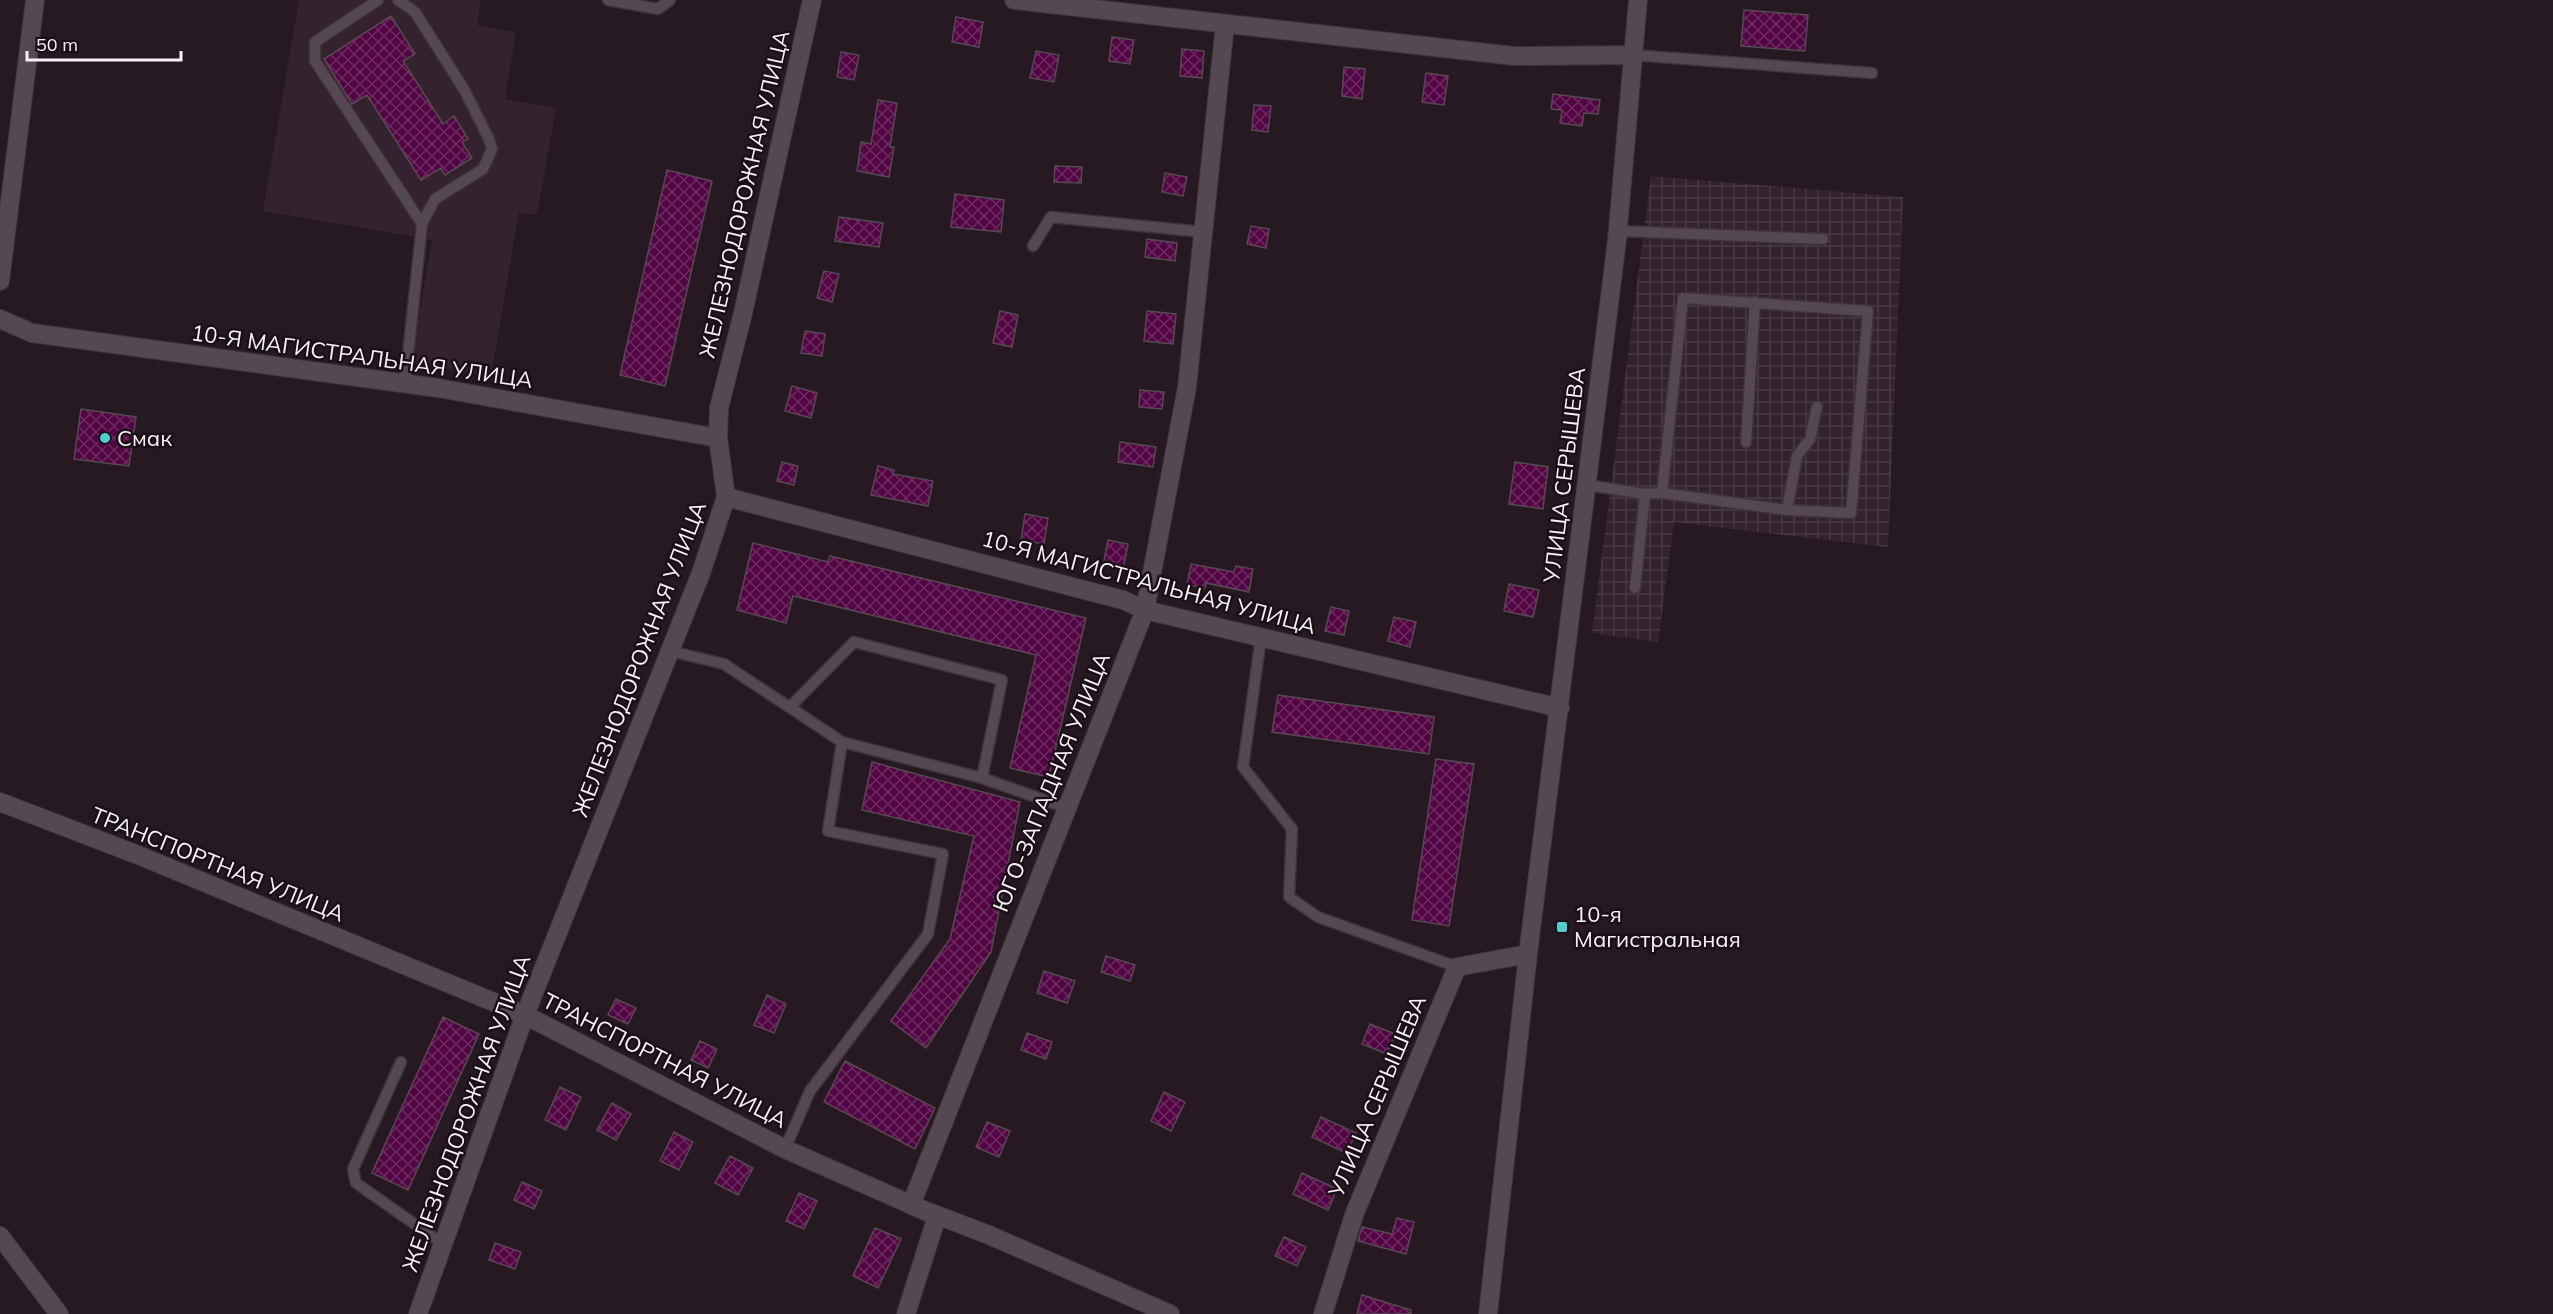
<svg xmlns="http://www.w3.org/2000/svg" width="2553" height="1314" font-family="Mulish,sans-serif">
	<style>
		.built { fill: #34232f }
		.industrial { fill: url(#industrial-grid) }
		.building { fill: url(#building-cross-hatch); stroke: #574952; stroke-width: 1.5 }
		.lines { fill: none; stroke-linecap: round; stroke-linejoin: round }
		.lane-casing { stroke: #3d343a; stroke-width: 13 }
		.street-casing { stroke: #3d343a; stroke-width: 20 }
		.secondary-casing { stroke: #3d343a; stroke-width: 20 }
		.lane { stroke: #564852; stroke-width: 10 }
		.street { stroke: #564852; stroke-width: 18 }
		.secondary { stroke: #564852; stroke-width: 18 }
		.poi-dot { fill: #52cdcf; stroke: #1c1018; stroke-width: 2 }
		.labels { text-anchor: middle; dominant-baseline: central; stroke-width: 5; stroke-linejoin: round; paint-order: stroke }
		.street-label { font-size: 22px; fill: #faf2f7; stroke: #1c1018 }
		.poi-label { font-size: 22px; fill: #faf2f7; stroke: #1c1018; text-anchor: start }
	</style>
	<defs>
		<pattern id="industrial-grid" width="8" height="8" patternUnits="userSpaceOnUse" patternTransform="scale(1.5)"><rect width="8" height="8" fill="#34232f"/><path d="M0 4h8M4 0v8" fill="none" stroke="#483944"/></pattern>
		<pattern id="building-cross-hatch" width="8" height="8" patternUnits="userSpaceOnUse" patternTransform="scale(1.5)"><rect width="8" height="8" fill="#520543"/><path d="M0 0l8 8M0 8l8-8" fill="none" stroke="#6c2a5f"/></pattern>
	</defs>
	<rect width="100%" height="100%" fill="#261922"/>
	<path class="built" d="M 299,0 L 481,0 L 477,25 L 516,32 L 505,99 L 556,108 L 537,215 L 519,212 L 491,376 L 411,362 L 432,240 L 263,211 Z"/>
	<path class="industrial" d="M 1651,176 L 1903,197 L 1888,547 L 1674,522 L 1658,642 L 1592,633 Z"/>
	<path class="building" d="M 1744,10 L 1808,15 L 1805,51 L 1741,46 Z
		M 391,16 L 415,54 L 403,61 L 443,124 L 454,116 L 468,139 L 462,142 L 472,158 L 445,175 L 441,168 L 421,180 L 367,95 L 352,104 L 324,59 Z
		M 956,17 L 983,22 L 979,47 L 952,42 Z
		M 1112,37 L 1134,40 L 1130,64 L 1109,61 Z
		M 1182,49 L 1204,51 L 1202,78 L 1180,76 Z
		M 1036,51 L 1059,55 L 1054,82 L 1030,78 Z
		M 841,52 L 859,55 L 854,80 L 837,77 Z
		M 1344,67 L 1365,69 L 1362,99 L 1342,96 Z
		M 1426,73 L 1448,76 L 1444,105 L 1422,102 Z
		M 1553,94 L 1600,100 L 1598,114 L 1584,113 L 1582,126 L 1560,123 L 1562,110 L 1551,109 Z
		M 878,100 L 897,103 L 890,147 L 894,147 L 889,177 L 857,171 L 861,142 L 871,144 Z
		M 1254,105 L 1271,106 L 1268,132 L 1252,130 Z
		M 1055,166 L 1082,167 L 1081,183 L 1054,182 Z
		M 667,170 L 712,181 L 665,386 L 620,375 Z
		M 1165,173 L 1187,177 L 1183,196 L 1162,192 Z
		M 955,194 L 1004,200 L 1001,232 L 951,227 Z
		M 839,217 L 883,223 L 879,247 L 835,241 Z
		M 1251,226 L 1269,229 L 1266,248 L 1247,244 Z
		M 1147,239 L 1177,243 L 1175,261 L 1145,257 Z
		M 824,271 L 839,274 L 832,302 L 817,298 Z
		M 1000,311 L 1018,315 L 1012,347 L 993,343 Z
		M 1147,311 L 1176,314 L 1173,344 L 1144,341 Z
		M 805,331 L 825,334 L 822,356 L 801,353 Z
		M 792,386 L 817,393 L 811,418 L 785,411 Z
		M 1140,390 L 1164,392 L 1162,409 L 1139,407 Z
		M 81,409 L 136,417 L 129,466 L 74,459 Z
		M 1120,442 L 1156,447 L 1153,467 L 1118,462 Z
		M 782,462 L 798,466 L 794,485 L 777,481 Z
		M 1515,462 L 1548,467 L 1543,509 L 1509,504 Z
		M 878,466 L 894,470 L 893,474 L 933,481 L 928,506 L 871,495 Z
		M 1025,514 L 1048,518 L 1044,544 L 1021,540 Z
		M 1108,540 L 1128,544 L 1123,570 L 1103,566 Z
		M 753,543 L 828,562 L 830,556 L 1086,618 L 1049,777 L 1010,768 L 1036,655 L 793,596 L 786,623 L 737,610 Z
		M 1191,564 L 1234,572 L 1236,566 L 1253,569 L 1249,592 L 1206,583 L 1205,588 L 1187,585 Z
		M 1509,584 L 1539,590 L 1533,617 L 1504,611 Z
		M 1331,607 L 1349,611 L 1344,635 L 1325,631 Z
		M 1394,617 L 1416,622 L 1410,647 L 1388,641 Z
		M 1278,695 L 1434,717 L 1429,754 L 1272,732 Z
		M 1436,759 L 1474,764 L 1449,926 L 1412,920 Z
		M 872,762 L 1020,802 L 991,952 L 926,1048 L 891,1021 L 950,939 L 974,836 L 862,810 Z
		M 1106,956 L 1135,965 L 1130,981 L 1101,972 Z
		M 1044,971 L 1075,981 L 1067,1003 L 1037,993 Z
		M 767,995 L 786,1004 L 774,1033 L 754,1025 Z
		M 616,999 L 636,1008 L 628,1024 L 608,1015 Z
		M 443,1017 L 479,1034 L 408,1190 L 372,1173 Z
		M 1370,1024 L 1395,1034 L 1387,1054 L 1362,1044 Z
		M 1027,1033 L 1052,1042 L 1046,1059 L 1021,1050 Z
		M 700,1041 L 717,1049 L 708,1068 L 691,1060 Z
		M 845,1061 L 935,1108 L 915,1149 L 824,1102 Z
		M 560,1087 L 581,1097 L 566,1130 L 545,1120 Z
		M 1164,1092 L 1185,1102 L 1171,1131 L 1151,1121 Z
		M 612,1103 L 631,1114 L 616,1140 L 597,1130 Z
		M 1321,1117 L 1356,1133 L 1346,1153 L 1312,1137 Z
		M 987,1122 L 1010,1131 L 999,1157 L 976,1147 Z
		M 674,1132 L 693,1142 L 679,1170 L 660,1161 Z
		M 730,1156 L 753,1168 L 738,1195 L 715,1183 Z
		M 1302,1173 L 1337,1189 L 1328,1210 L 1293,1194 Z
		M 522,1182 L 542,1191 L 534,1209 L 514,1200 Z
		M 799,1193 L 817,1201 L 804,1229 L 786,1221 Z
		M 1397,1218 L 1414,1222 L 1406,1254 L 1358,1241 L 1362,1227 L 1392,1234 Z
		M 875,1228 L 901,1239 L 878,1288 L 853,1276 Z
		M 1284,1237 L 1306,1247 L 1297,1266 L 1275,1256 Z
		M 495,1243 L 521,1252 L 515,1269 L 489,1260 Z
		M 1362,1295 L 1411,1310 L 1411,1314 L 1357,1314 Z"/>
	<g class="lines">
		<defs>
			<path id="lane" d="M 378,0 L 315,42 L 315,61 L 422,224
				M 398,0 L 415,12 L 465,91 L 489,139 L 492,149 L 483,169 L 435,199 L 422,224 L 405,383
				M 608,0 L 658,9 L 670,0
				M 1632,55 L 1872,73
				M 1618,231 L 1823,239
				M 1033,246 L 1051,217 L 1203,232
				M 1746,442 L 1755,302
				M 1587,485 L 1645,494 L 1662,493 L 1787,510 L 1851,513 L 1868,311 L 1683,298 L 1662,493
				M 1787,510 L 1797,456 L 1810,439 L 1817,407
				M 1635,588 L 1645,494
				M 1261,637 L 1243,767 L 1292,829 L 1289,897 L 1318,917 L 1457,967
				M 670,651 L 724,664 L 842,742 L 982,778 L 1067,808
				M 790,707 L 854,642 L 1002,680 L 982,778
				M 401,1062 L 353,1169 L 356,1183 L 443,1244
				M 785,1149 L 810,1091 L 928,934 L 943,854 L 828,831 L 842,742"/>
			<path id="street" d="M 1014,0 L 1514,56 L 1632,55
				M 0,319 L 32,333 L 438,388 L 718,438
				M 726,497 L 1123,600 L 1145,610 L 1560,708
				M 0,802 L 138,855 L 525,1015 L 785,1149 L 921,1209 L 989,1235 L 1170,1314
				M 418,1314 L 525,1015 L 701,573 L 726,497 L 718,438 L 719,408 L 743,313 L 812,0
				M 906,1314 L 937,1216 L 911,1205 L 1145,610 L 1187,387 L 1225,24
				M 1323,1314 L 1354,1215 L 1457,967 L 1528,954
				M 1488,1314 L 1528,954 L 1617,240 L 1638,0"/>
			<path id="secondary" d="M 0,281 L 35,0
				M 0,1236 L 59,1314"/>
		</defs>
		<use href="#lane" class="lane-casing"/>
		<use href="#street" class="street-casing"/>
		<use href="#secondary" class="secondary-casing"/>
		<use href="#lane" class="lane"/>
		<use href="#street" class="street"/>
		<use href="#secondary" class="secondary"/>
	</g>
	<g class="poi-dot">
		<circle cx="105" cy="438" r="6"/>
		<rect x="1556" y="921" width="12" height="12" rx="3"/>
	</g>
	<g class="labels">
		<g class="street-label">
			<text transform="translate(744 194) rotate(-77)">ЖЕЛЕЗНОДОРОЖНАЯ УЛИЦА</text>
			<text transform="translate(362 356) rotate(8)">10-Я МАГИСТРАЛЬНАЯ УЛИЦА</text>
			<text transform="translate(1564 475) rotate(-83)">УЛИЦА СЕРЫШЕВА</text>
			<text transform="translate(1149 582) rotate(15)">10-Я МАГИСТРАЛЬНАЯ УЛИЦА</text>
			<text transform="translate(639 659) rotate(-69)">ЖЕЛЕЗНОДОРОЖНАЯ УЛИЦА</text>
			<text transform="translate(1051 782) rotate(-68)">ЮГО-ЗАПАДНАЯ УЛИЦА</text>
			<text transform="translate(218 864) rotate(22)">ТРАНСПОРТНАЯ УЛИЦА</text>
			<text transform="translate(665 1060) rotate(27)">ТРАНСПОРТНАЯ УЛИЦА</text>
			<text transform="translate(1377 1096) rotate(-67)">УЛИЦА СЕРЫШЕВА</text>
			<text transform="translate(466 1113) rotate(-70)">ЖЕЛЕЗНОДОРОЖНАЯ УЛИЦА</text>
		</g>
		<g class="poi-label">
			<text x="117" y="438">Смак</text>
			<text x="1574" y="914">10-я<tspan x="1574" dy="25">Магистральная</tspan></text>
		</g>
	</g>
	<path d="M27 51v9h154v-9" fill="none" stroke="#faf2f7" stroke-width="3"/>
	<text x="36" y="51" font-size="18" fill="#faf2f7" stroke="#1c1018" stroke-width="4.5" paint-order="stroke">50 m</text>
</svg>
